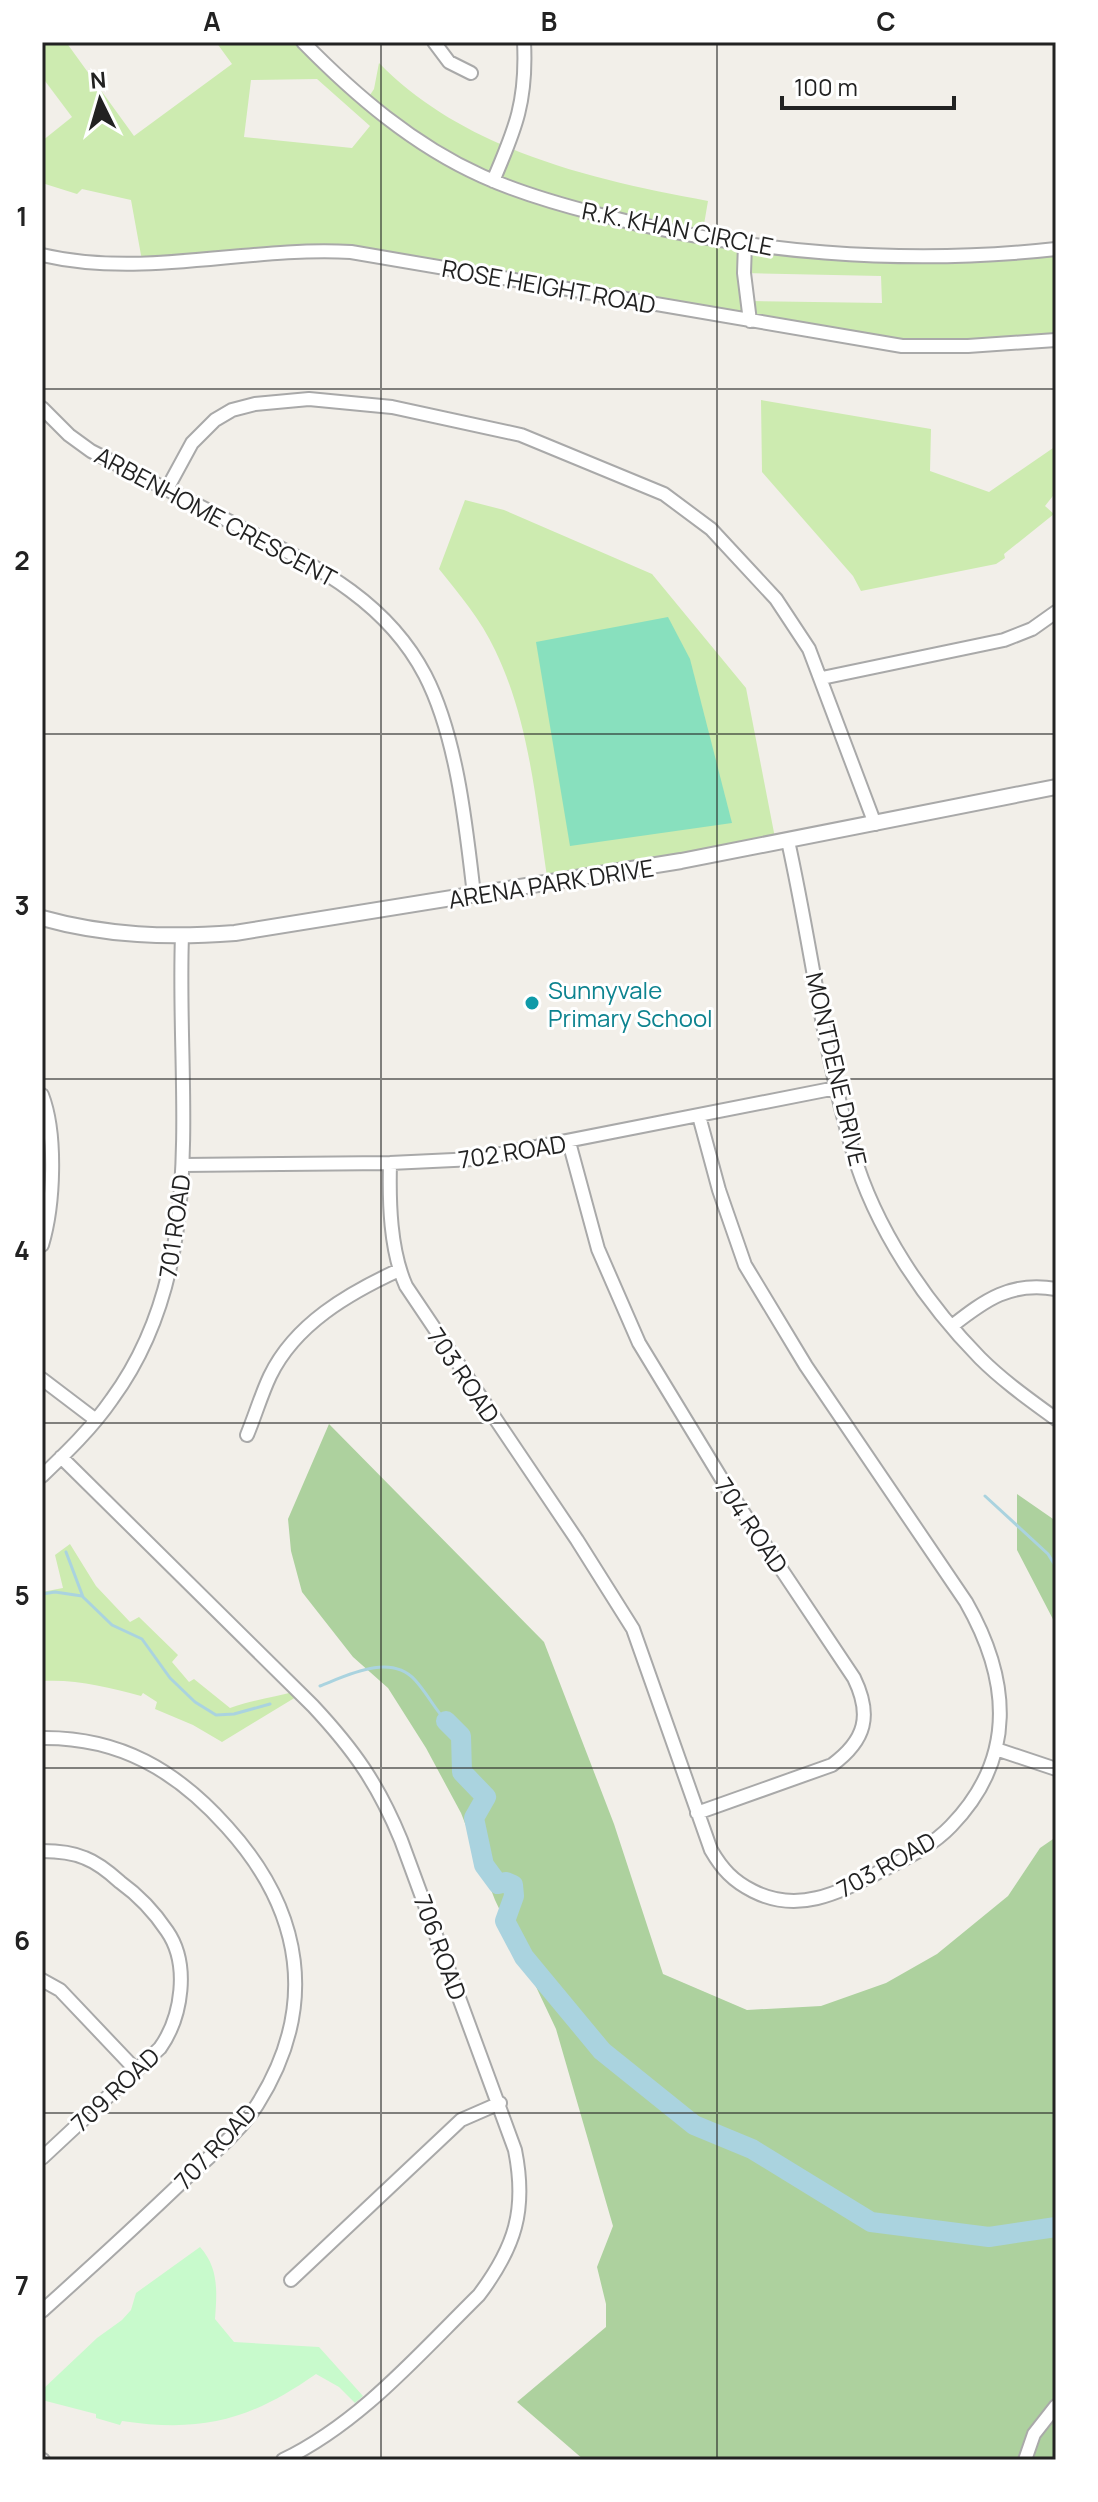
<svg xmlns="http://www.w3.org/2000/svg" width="1098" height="2502" font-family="Manrope,sans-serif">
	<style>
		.grass { fill: #cdebb0; fill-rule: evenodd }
		.forest { fill: #add19e }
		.park { fill: #c8facc }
		.pitch { fill: #88e0be }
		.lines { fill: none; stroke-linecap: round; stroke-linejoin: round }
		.stream { stroke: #aad3df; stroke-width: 3 }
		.river { stroke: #aad3df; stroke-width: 20 }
		.minor-casing { stroke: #a9a9a9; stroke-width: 16 }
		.tertiary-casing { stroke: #a9a9a9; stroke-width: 18 }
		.minor { stroke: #fff; stroke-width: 12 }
		.tertiary { stroke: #fff; stroke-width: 14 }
		.grid { fill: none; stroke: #222; stroke-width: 2; stroke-opacity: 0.55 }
		.culture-dot { fill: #0f9aa8; stroke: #fff; stroke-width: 3 }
		.labels { text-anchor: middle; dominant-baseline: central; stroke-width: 6; stroke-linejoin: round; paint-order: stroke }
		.street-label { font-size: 24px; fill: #222; stroke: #fff }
		.culture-label { font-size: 24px; fill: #0d838f; stroke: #fff; text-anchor: start }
		.neatline { fill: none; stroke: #222; stroke-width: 3 }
		.grid-label { font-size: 26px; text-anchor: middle; font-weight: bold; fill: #222 }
	</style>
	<rect width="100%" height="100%" fill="#f2efe9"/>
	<path class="grass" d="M 42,42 L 66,42 L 134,136 L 232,64 L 216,42 L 304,42 L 366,101 L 374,89 L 379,63 C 464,150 592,180 708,201 L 702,236 L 869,254 L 1056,249 L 1056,341 L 934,348 L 370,254 L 143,266 L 131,200 L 82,189 L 77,194 L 42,183 L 42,141 L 72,117 L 42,77 ZM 317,79 L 370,126 L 352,148 L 244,137 L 251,80 ZM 745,273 L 881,276 L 882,303 L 750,301 Z
		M 761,400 L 931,429 L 930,471 L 989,492 L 1056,446 L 1056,492 L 1045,506 L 1054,514 L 1004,554 L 1005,558 L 996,564 L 861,591 L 853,576 L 762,472 Z
		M 465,500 L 504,510 L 652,574 L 746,688 L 776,843 L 548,883 C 536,805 530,722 495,650 C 481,620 460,595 439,569 Z
		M 70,1544 L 96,1586 L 130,1622 L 139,1617 L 178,1655 L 172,1662 L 189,1682 L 194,1679 L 230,1708 C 253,1700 274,1697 297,1691 L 301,1694 L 222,1742 L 193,1725 L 155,1709 L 157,1702 L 143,1693 L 141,1696 C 108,1687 76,1679 42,1681 L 42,1592 L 63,1588 L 55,1555 Z"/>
	<path class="forest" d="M 329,1424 L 544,1642 L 614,1824 L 663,1974 L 747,2010 L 821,2006 L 886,1983 L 937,1954 L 1008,1896 L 1040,1848 L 1056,1837 L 1056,2460 L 584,2460 L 517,2402 L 606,2327 L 606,2304 L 597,2267 L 613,2226 L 556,2029 L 495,1900 L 461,1813 L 426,1748 L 388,1688 L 353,1657 L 302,1592 L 291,1551 L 288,1519 Z
		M 1017,1494 L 1056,1521 L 1056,1625 L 1017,1550 Z"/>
	<path class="park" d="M 200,2247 C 219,2268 217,2292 215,2319 L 234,2342 L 319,2347 L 363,2396 L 355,2403 L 339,2387 L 316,2374 C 250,2420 203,2433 122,2421 L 120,2425 L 96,2418 L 96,2414 L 42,2400 L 42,2390 L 97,2338 L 122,2320 L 131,2310 L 136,2293 Z"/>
	<path class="pitch" d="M 668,617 L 690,659 L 732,823 L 570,846 L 536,642 Z"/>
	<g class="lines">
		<path class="stream" d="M 985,1496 L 1048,1554 L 1056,1567
			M 66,1552 L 83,1597 L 112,1625 L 142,1639 L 170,1678 L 195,1702 L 216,1715 L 234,1714 L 270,1704
			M 42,1594 L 55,1592 L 82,1596
			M 320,1686 C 348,1675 390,1653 415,1680 C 427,1693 434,1708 446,1721"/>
		<path class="river" d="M 446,1721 L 461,1736 L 462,1772 L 486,1797 L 474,1818 L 484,1865 L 498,1884 L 506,1882 L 513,1885 L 514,1896 L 505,1921 L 524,1957 L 602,2051 L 694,2125 L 752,2149 L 871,2222 L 989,2237 L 1056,2227"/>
		<defs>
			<path id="minor" d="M 303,42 C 355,95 413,145 482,176 C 519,193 558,204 597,214 C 745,253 904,266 1056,249
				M 434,42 L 449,62 L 471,73
				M 493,181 C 516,128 527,100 524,42
				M 745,243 L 744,273 L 750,321
				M 42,255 C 145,279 247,246 351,252 L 902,346 L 968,346 L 1056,340
				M 42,408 L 69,435 L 91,451 C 140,476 189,500 238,526 C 311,564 385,598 425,675 C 457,737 466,826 474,895
				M 167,489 L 192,443 L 215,420 L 232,410 L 255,404 L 309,399 L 392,407 L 521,435 L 664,494 L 711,529 L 776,599 L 809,649 L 875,824
				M 822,678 L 1004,640 L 1032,629 L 1056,612
				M 788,841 C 811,944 823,1051 853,1152 C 875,1228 925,1302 980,1358 C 1003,1381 1030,1400 1056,1419
				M 42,1095 C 57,1134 54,1205 42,1245
				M 569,1142 L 598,1249 L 639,1343 L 729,1491 L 854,1678 C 872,1715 866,1740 832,1765 L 697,1813
				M 390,1163 C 389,1202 390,1250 406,1286 L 577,1540 L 633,1629 L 711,1850 C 722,1869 733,1881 753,1891 C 798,1914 838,1893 879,1872 C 904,1859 931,1847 951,1826 C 1017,1758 1010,1679 966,1602 L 806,1366 L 745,1265 L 719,1190 L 699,1116
				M 183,1165 L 390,1163 L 475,1159 L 836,1088
				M 952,1326 C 985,1300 1011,1281 1056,1289
				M 42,1379 L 96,1420
				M 247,1435 C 255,1416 261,1395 270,1376 C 295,1324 349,1293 399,1270
				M 61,1457 L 313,1706 C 354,1750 378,1784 401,1840 L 515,2150 C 527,2210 515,2247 479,2295 C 418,2355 360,2423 283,2460
				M 42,1476 C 67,1452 92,1428 112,1399 C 211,1264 176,1092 182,936
				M 42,1738 C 120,1737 177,1771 227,1827 C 303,1911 319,2007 257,2105 C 239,2133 210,2156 185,2179 C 138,2224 90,2268 42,2311
				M 996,1749 L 1056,1769
				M 42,1851 C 56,1851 71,1852 85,1858 C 98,1863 109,1872 120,1882 C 138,1895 155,1913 167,1931 C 190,1964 182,2017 160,2048 L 42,2158
				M 42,1980 L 60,1990 L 135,2069
				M 291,2280 L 461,2120 L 500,2103
				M 42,2460 L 43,2460
				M 1025,2460 L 1034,2434 L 1056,2406"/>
			<path id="tertiary" d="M 42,918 C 106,936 169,938 235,933 L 681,861 L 1056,787"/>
		</defs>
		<use href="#minor" class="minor-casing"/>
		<use href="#tertiary" class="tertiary-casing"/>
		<use href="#minor" class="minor"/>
		<use href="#tertiary" class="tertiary"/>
	</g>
	<path class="grid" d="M 381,42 L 381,2460M 717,42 L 717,2460M 42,389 L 1056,389M 42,734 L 1056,734M 42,1079 L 1056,1079M 42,1423 L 1056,1423M 42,1768 L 1056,1768M 42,2113 L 1056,2113"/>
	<circle class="culture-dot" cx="532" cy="1003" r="8"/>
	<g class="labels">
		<g class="street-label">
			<text transform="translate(678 228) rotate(11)">R.K. KHAN CIRCLE</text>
			<text transform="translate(549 286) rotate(10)">ROSE HEIGHT ROAD</text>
			<text transform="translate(216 516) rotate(28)">ARBENHOME CRESCENT</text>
			<text transform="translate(551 883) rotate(-9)">ARENA PARK DRIVE</text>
			<text transform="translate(837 1069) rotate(77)">MONTDENE DRIVE</text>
			<text transform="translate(512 1151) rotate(-9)">702 ROAD</text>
			<text transform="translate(174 1226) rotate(-82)">701 ROAD</text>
			<text transform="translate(464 1375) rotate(56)">703 ROAD</text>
			<text transform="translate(752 1525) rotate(56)">704 ROAD</text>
			<text transform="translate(886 1864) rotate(-29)">703 ROAD</text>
			<text transform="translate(441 1947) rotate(70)">706 ROAD</text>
			<text transform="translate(115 2089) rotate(-43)">709 ROAD</text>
			<text transform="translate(215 2146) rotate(-47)">707 ROAD</text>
		</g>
		<g class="culture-label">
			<text x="548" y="989">Sunnyvale<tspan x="548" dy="28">Primary School</tspan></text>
		</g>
	</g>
	<rect width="1098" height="2502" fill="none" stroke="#ffffff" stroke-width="88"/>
	<g transform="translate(100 100) rotate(355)" stroke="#ffffff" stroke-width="6" paint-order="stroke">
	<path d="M0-6L14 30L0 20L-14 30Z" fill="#222222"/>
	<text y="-12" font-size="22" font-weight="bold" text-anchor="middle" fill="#222222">N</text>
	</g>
	<path d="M782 96v12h172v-12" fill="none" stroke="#222222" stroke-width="4"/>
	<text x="794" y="96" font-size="24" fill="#222222" stroke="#ffffff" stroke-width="6" paint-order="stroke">100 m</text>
	<rect x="44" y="44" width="1010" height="2414" class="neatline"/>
	<g class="grid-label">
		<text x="212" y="31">A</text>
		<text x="549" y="31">B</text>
		<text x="886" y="31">C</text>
		<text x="22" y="226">1</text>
		<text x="22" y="570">2</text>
		<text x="22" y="915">3</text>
		<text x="22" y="1260">4</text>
		<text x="22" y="1605">5</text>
		<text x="22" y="1950">6</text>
		<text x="22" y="2295">7</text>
	</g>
</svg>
